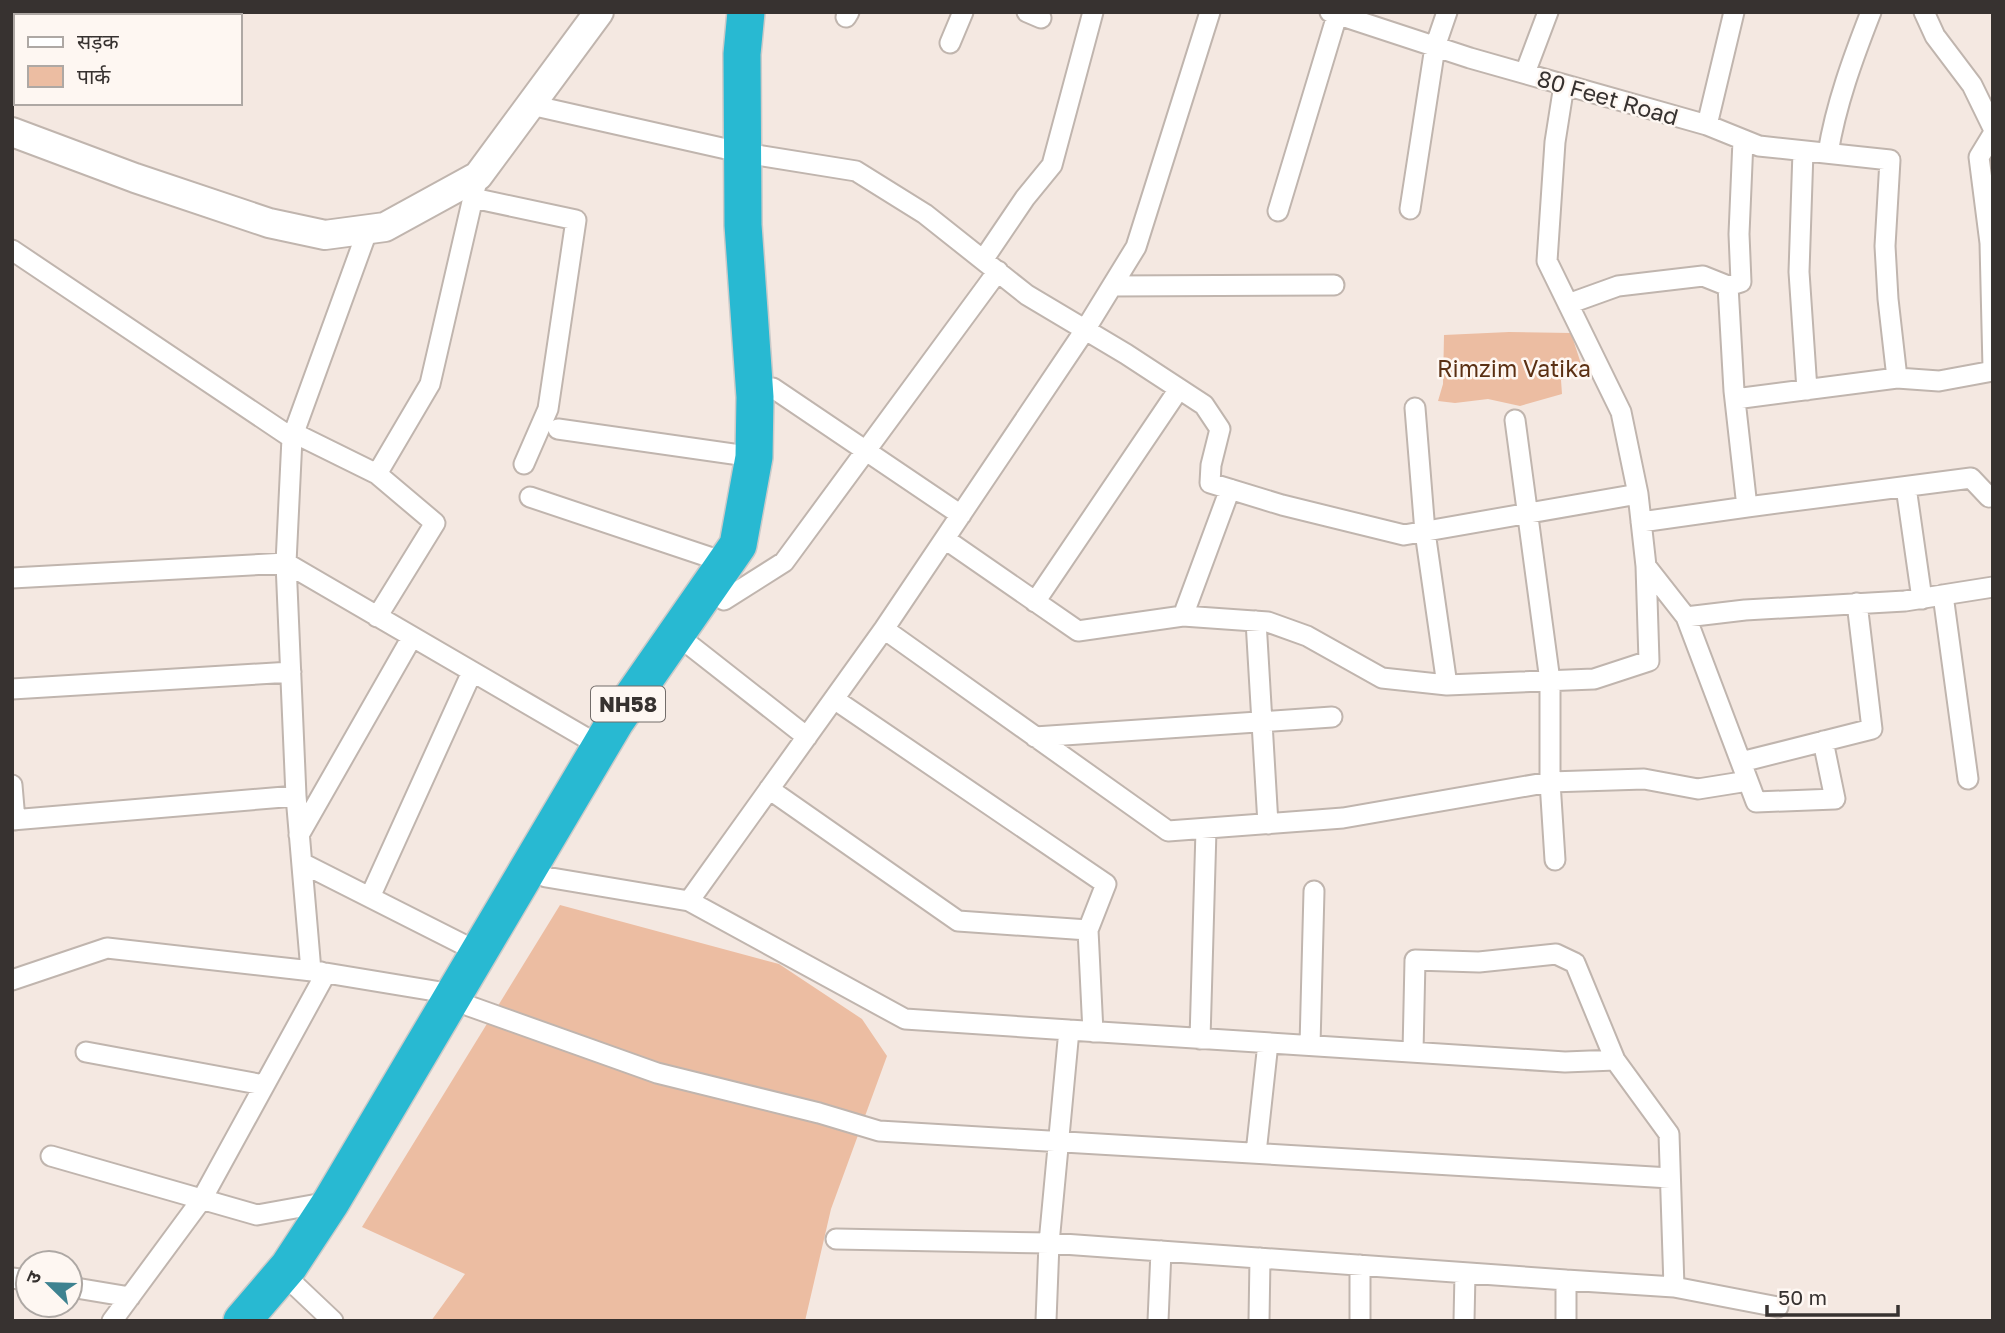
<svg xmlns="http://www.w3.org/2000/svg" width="2005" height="1333" font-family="'Golos Text','Noto Sans Devanagari',sans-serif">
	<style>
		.green { fill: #ecbda2 }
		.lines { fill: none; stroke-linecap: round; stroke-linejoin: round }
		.street-casing { stroke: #c0b5ae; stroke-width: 23 }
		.secondary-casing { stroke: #c0b5ae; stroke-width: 32 }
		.highway-casing { stroke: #cbcac9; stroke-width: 40 }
		.street { stroke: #fff; stroke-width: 19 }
		.secondary { stroke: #fff; stroke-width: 28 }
		.highway { stroke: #28b9d2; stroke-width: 37 }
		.labels { text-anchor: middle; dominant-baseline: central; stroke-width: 5; stroke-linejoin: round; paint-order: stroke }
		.shield { fill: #fef7f2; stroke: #736d6a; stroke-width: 2 }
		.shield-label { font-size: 21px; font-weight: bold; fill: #373230 }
		.street-label { font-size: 23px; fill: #373230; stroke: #fef7f2 }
		.park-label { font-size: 23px; fill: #5b3013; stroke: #fef7f2 }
	</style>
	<rect width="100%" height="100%" fill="#f4e8e1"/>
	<path class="green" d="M 1509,332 L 1571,333 L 1584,373 L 1561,380 L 1562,394 L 1520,406 L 1488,399 L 1455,403 L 1438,401 L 1443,384 L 1444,335 Z
		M 560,905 L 779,964 L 862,1019 L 887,1056 L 831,1209 L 805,1321 L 431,1321 L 465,1274 L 362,1227 Z"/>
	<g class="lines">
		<defs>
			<path id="street" d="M 1027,12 L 1041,18
				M 1330,12 L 1470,58 L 1707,125 L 1759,146 L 1890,160 L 1885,246 L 1888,299 L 1897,378 L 1939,381 L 1993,371
				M 1924,12 L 1935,36 L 1972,85 L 1993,128
				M 846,17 L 849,12
				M 950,43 L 963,12
				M 1525,73 L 1548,12
				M 531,105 L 744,153 L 856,171 L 925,214 L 1027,295 L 1126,354 L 1204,405 L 1220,429 L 1211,465 L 1210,483 L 1282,505 L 1404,535 L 1638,494 L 1621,412 L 1547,261 L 1555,142 L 1564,85
				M 1707,125 L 1734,12
				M 1993,134 L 1979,157 L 1990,243 L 1993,368
				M 1743,140 L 1739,234 L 1741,282 L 1728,286 L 1734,391 L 1747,507 L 1971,478 L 1989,497 L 1993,495
				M 1803,151 L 1799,272 L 1807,390
				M 1828,153 C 1836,104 1853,58 1871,12
				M 473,198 L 576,220 L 548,409 L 524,464
				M 1410,209 L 1435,47 L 1447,12
				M 1278,211 L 1338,12
				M 12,250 L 292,438
				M 983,260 L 1025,198 L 1052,165 L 1093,12
				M 1112,286 L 1334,285
				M 1568,304 L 1618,286 L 1703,276 L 1728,286
				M 773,388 L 961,515
				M 1735,399 L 1897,378
				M 1415,408 L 1425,532 L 1447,685
				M 1515,420 L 1550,681 L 1550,782 L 1555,860
				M 558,429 L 754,457
				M 294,433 L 377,474 L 430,384 L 478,176
				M 1906,487 L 1922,599
				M 1638,494 L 1646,566 L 1686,617 L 1756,802 L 1835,799 L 1823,741
				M 530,497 L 727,563
				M 1641,522 L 1747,507
				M 945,539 L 1078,631 L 1183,616 L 1230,489
				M 12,578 L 286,563 L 600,746
				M 1943,595 L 1968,779
				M 724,600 L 784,562 L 998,271
				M 1035,602 L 1179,389
				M 1183,616 L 1268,622 L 1307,636 L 1382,678 L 1447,685 L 1594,679 L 1649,661 L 1646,566
				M 377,617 L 435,523 L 377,474
				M 1686,617 L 1745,610 L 1905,601 L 1993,587
				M 1256,621 L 1268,824
				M 884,629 L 1168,831 L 1343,818 L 1550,782 L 1644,779 L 1698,789 L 1748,781
				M 691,646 L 807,737
				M 12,689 L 291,672
				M 834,699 L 1106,884 L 1088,930 L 1093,1032
				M 1035,737 L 1332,717
				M 1741,762 L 1872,729 L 1857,603
				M 12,785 L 15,820
				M 769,789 L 958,921 L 1088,930
				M 296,796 L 286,563 L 292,438 L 368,229
				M 12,820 L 296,796 L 311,971
				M 299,835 L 412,637
				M 302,863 L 478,952
				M 529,865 L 546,877 L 689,901 L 884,629 L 1085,330 L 1136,247 L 1210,12
				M 370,897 L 472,672
				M 689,901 L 905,1019 L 1069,1030 L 1049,1243 L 1046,1321
				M 12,980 L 107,948 L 321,972
				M 469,1006 L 657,1073 L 819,1113 L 879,1131 L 1670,1178
				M 1069,1030 L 1565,1062 L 1615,1060 L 1669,1134 L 1674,1287 L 1566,1280
				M 1200,1039 L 1206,830
				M 1310,1045 L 1314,891
				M 86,1052 L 264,1085
				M 1413,1052 L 1415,960 L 1479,962 L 1556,954 L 1575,963 L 1615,1060
				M 1256,1153 L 1268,1043
				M 51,1156 L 257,1215 L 329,1202
				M 836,1239 L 1049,1243 L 1566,1280 L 1566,1321
				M 12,1278 L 28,1280
				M 296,1286 L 333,1321
				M 70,1287 L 130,1297
				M 1674,1287 L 1778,1307
				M 112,1321 L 202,1199 L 326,973 L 453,994
				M 1158,1321 L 1161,1251
				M 1259,1321 L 1260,1258
				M 1360,1321 L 1360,1265
				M 1464,1321 L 1465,1273"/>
			<path id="secondary" d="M 12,132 L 135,178 L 269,223 L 325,235 L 385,227 L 478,176 L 599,12"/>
			<path id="highway" d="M 242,1321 L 289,1266 L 331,1202 L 615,722 L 738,545 L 754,457 L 755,397 L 743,225 L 742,54 L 746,12"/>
		</defs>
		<use href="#street" class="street-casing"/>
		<use href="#secondary" class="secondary-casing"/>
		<use href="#highway" class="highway-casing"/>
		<use href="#street" class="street"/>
		<use href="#secondary" class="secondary"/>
		<use href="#highway" class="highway"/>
	</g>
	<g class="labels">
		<rect class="shield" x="591" y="686.5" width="74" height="35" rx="5"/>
		<g class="shield-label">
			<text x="628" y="704">NH58</text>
		</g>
		<g class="street-label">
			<text transform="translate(1608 97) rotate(16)">80 Feet Road</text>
		</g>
		<g class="park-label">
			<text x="1514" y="368">Rimzim Vatika</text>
		</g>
	</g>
	<rect width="2005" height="1333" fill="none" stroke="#373230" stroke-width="28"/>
	<rect x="14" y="14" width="228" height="91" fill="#fef7f2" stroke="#aea8a4" stroke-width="2"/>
	<rect x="28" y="37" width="35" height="10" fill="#ffffff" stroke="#aea8a4" stroke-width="2"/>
	<text x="77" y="49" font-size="21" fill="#373230">सड़क</text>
	<rect x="28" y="66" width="35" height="21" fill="#ecbda2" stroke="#aea8a4" stroke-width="2"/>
	<text x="77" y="84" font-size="21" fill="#373230">पार्क</text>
	<g transform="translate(49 1284) rotate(293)"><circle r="33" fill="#fef7f2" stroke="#aea8a4" stroke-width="2"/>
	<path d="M0-5L12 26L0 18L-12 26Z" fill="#3e8290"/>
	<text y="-10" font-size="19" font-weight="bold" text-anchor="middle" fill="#373230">उ</text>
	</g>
	<path d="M1767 1305v10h131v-10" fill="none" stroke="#373230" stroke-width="3.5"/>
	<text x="1778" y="1305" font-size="21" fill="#373230" stroke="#fef7f2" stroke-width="5" paint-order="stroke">50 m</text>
</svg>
